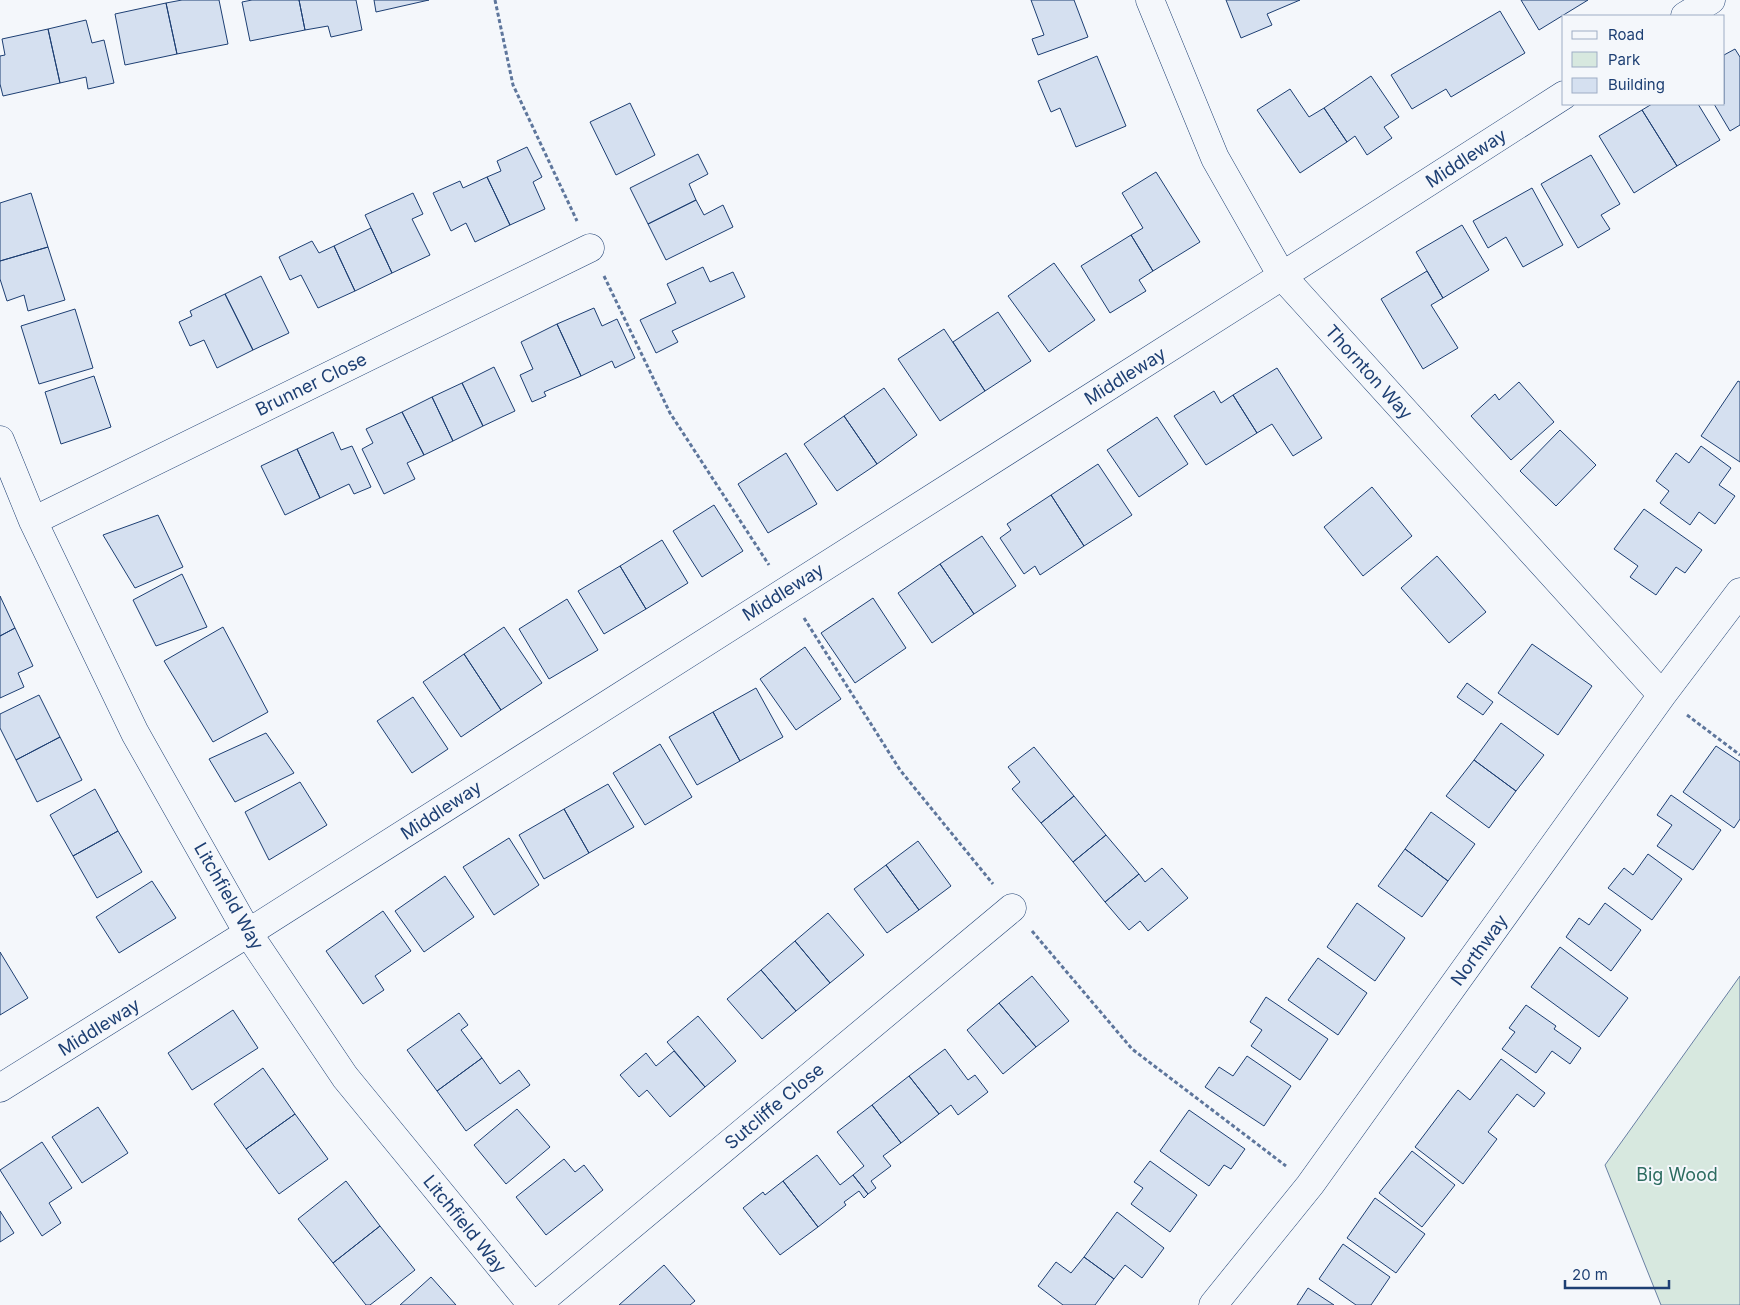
<svg xmlns="http://www.w3.org/2000/svg" width="1740" height="1305" font-family="Inter,sans-serif">
	<style>
		.green { fill: #d7e8df; stroke: #687fa3 }
		.building { fill: #d5e0f0; stroke: #1d3f73 }
		.lines { fill: none; stroke-linecap: round; stroke-linejoin: round }
		.minor-casing { stroke: #1d3f73; stroke-width: 29 }
		.path { stroke: #5e769c; stroke-width: 3; stroke-dasharray: 4 2.5; stroke-linecap: butt }
		.minor { stroke: #f4f7fb; stroke-width: 28 }
		.labels { text-anchor: middle; dominant-baseline: central; stroke-width: 4; stroke-linejoin: round; paint-order: stroke }
		.street-label { font-size: 18px; fill: #1d3f73; stroke: #f4f7fb }
		.park-label { font-size: 18px; fill: #2c6c60; stroke: #f4f7fb }
	</style>
	<rect width="100%" height="100%" fill="#f4f7fb"/>
	<path class="green" d="M 1740,976 L 1740,1305 L 1661,1305 L 1605,1165 Z"/>
	<path class="building" d="M 182,0 L 219,0 L 228,44 L 177,54 L 166,3 Z
		M 252,0 L 299,0 L 305,30 L 250,41 L 242,2 Z
		M 299,0 L 356,0 L 362,30 L 331,37 L 328,26 L 305,30 Z
		M 374,0 L 429,0 L 376,12 Z
		M 1031,0 L 1074,0 L 1088,37 L 1038,55 L 1032,39 L 1044,35 Z
		M 1226,0 L 1300,0 L 1267,14 L 1272,25 L 1241,38 Z
		M 1521,0 L 1588,0 L 1539,30 Z
		M 166,3 L 177,54 L 125,65 L 115,14 Z
		M 1500,11 L 1525,53 L 1451,97 L 1446,89 L 1412,109 L 1391,75 Z
		M 86,20 L 92,43 L 104,40 L 114,83 L 88,89 L 86,77 L 60,83 L 48,29 Z
		M 48,29 L 60,83 L 3,96 L 0,84 L 0,56 L 5,55 L 2,39 Z
		M 1735,49 L 1740,57 L 1740,125 L 1730,131 L 1714,104 L 1724,104 L 1724,55 Z
		M 1097,56 L 1126,126 L 1076,147 L 1060,108 L 1051,112 L 1038,81 Z
		M 1371,76 L 1399,117 L 1384,127 L 1392,138 L 1367,155 L 1355,136 L 1347,142 L 1324,108 Z
		M 1290,89 L 1309,117 L 1324,108 L 1347,142 L 1300,173 L 1257,110 Z
		M 630,103 L 655,155 L 616,175 L 590,122 Z
		M 1652,104 L 1698,104 L 1720,140 L 1677,166 L 1642,110 Z
		M 1642,110 L 1677,166 L 1634,193 L 1599,136 Z
		M 527,147 L 542,177 L 533,182 L 545,209 L 510,225 L 487,177 L 501,171 L 497,161 Z
		M 698,154 L 708,174 L 689,184 L 696,200 L 648,224 L 630,188 Z
		M 1591,155 L 1620,204 L 1601,215 L 1610,229 L 1578,248 L 1541,184 Z
		M 1156,172 L 1200,242 L 1153,271 L 1131,235 L 1143,228 L 1122,193 Z
		M 487,177 L 510,225 L 475,242 L 466,223 L 451,231 L 433,193 L 460,181 L 463,188 Z
		M 1532,188 L 1563,245 L 1523,267 L 1506,237 L 1488,248 L 1473,221 Z
		M 31,193 L 48,247 L 0,261 L 0,203 Z
		M 413,193 L 423,214 L 412,219 L 430,255 L 392,273 L 365,215 Z
		M 696,200 L 704,215 L 723,205 L 733,227 L 666,260 L 648,224 Z
		M 1462,225 L 1489,270 L 1443,298 L 1416,252 Z
		M 371,228 L 392,273 L 355,291 L 334,246 Z
		M 1131,235 L 1153,271 L 1139,280 L 1146,291 L 1110,313 L 1081,266 Z
		M 312,241 L 319,253 L 334,246 L 355,291 L 318,308 L 301,275 L 290,280 L 279,257 Z
		M 48,247 L 65,300 L 28,311 L 24,295 L 7,301 L 0,279 L 0,261 Z
		M 1054,263 L 1095,320 L 1049,352 L 1008,296 Z
		M 703,267 L 710,282 L 733,272 L 745,297 L 672,331 L 678,342 L 656,353 L 640,320 L 676,303 L 667,284 Z
		M 1427,271 L 1443,298 L 1431,305 L 1458,348 L 1423,369 L 1381,299 Z
		M 261,276 L 289,333 L 253,350 L 225,294 Z
		M 225,294 L 253,350 L 217,368 L 204,340 L 190,346 L 179,322 L 192,316 L 190,311 Z
		M 594,308 L 602,326 L 617,319 L 635,358 L 615,368 L 612,361 L 581,376 L 557,324 Z
		M 75,309 L 93,368 L 39,384 L 21,326 Z
		M 998,312 L 1031,361 L 985,391 L 953,342 Z
		M 557,324 L 581,376 L 544,392 L 546,396 L 532,402 L 520,375 L 533,369 L 521,342 Z
		M 944,329 L 985,391 L 940,421 L 898,359 Z
		M 494,367 L 515,411 L 483,426 L 462,383 Z
		M 1277,368 L 1322,438 L 1293,456 L 1272,424 L 1257,433 L 1233,395 Z
		M 94,376 L 111,427 L 61,444 L 45,392 Z
		M 1738,381 L 1740,382 L 1740,462 L 1701,436 Z
		M 1519,382 L 1554,422 L 1511,460 L 1471,416 L 1495,394 L 1499,400 Z
		M 462,383 L 483,426 L 453,441 L 432,397 Z
		M 884,388 L 917,435 L 877,464 L 844,416 Z
		M 1214,391 L 1221,403 L 1233,395 L 1257,433 L 1206,465 L 1174,416 Z
		M 432,397 L 453,441 L 424,455 L 402,412 Z
		M 402,412 L 424,455 L 407,463 L 415,479 L 384,494 L 362,449 L 373,443 L 366,429 Z
		M 844,416 L 877,464 L 837,491 L 804,444 Z
		M 1157,417 L 1188,464 L 1139,497 L 1107,450 Z
		M 1560,430 L 1596,465 L 1556,506 L 1520,471 Z
		M 333,432 L 341,450 L 352,446 L 371,487 L 354,494 L 349,484 L 320,498 L 297,449 Z
		M 1701,446 L 1731,468 L 1719,485 L 1735,496 L 1715,524 L 1699,512 L 1690,525 L 1660,503 L 1669,491 L 1656,481 L 1676,453 L 1689,463 Z
		M 297,449 L 320,498 L 285,515 L 261,466 Z
		M 786,453 L 817,504 L 768,533 L 738,484 Z
		M 1098,464 L 1132,515 L 1084,546 L 1051,495 Z
		M 1372,487 L 1412,536 L 1363,576 L 1324,527 Z
		M 1051,495 L 1084,546 L 1040,575 L 1035,566 L 1024,574 L 1000,538 L 1011,530 L 1007,524 Z
		M 714,505 L 743,551 L 702,577 L 673,531 Z
		M 1644,509 L 1702,550 L 1685,573 L 1676,567 L 1656,595 L 1630,577 L 1638,566 L 1614,549 Z
		M 158,515 L 183,567 L 135,588 L 103,535 Z
		M 982,536 L 1016,586 L 974,614 L 940,564 Z
		M 662,540 L 688,583 L 646,609 L 620,566 Z
		M 1437,556 L 1486,612 L 1449,643 L 1401,588 Z
		M 940,564 L 974,614 L 932,643 L 898,593 Z
		M 620,566 L 646,609 L 604,634 L 578,591 Z
		M 182,574 L 207,627 L 156,646 L 133,600 Z
		M 0,596 L 15,628 L 0,636 Z
		M 873,598 L 906,648 L 855,683 L 821,633 Z
		M 567,599 L 598,650 L 549,679 L 519,629 Z
		M 223,627 L 268,712 L 213,742 L 164,661 Z
		M 504,627 L 542,683 L 501,710 L 464,654 Z
		M 15,628 L 33,666 L 18,673 L 24,687 L 0,698 L 0,636 Z
		M 1532,644 L 1592,686 L 1558,735 L 1498,693 Z
		M 805,647 L 841,699 L 796,730 L 760,679 Z
		M 464,654 L 501,710 L 461,737 L 423,682 Z
		M 1467,683 L 1493,702 L 1483,715 L 1457,697 Z
		M 756,688 L 783,737 L 740,761 L 713,712 Z
		M 39,695 L 60,737 L 16,760 L 0,728 L 0,714 Z
		M 413,697 L 448,749 L 412,773 L 377,721 Z
		M 713,712 L 740,761 L 697,785 L 669,737 Z
		M 1501,723 L 1544,755 L 1516,791 L 1474,760 Z
		M 266,733 L 294,773 L 235,802 L 209,759 Z
		M 60,737 L 82,780 L 37,802 L 16,760 Z
		M 660,744 L 692,797 L 645,825 L 613,773 Z
		M 1716,746 L 1740,762 L 1740,819 L 1734,828 L 1683,792 Z
		M 1034,747 L 1074,796 L 1041,823 L 1012,789 L 1020,782 L 1008,767 Z
		M 1474,760 L 1516,791 L 1489,828 L 1446,796 Z
		M 300,782 L 327,825 L 269,860 L 245,812 Z
		M 608,784 L 634,827 L 589,853 L 564,809 Z
		M 95,789 L 118,831 L 73,856 L 50,815 Z
		M 1671,795 L 1721,830 L 1693,870 L 1657,846 L 1672,825 L 1657,815 Z
		M 1074,796 L 1106,835 L 1073,862 L 1041,823 Z
		M 564,809 L 589,853 L 544,879 L 519,835 Z
		M 1431,812 L 1475,844 L 1448,881 L 1405,849 Z
		M 118,831 L 142,872 L 97,898 L 73,856 Z
		M 1106,835 L 1139,874 L 1105,902 L 1073,862 Z
		M 509,838 L 539,885 L 494,915 L 463,867 Z
		M 918,841 L 951,886 L 919,910 L 886,865 Z
		M 1405,849 L 1448,881 L 1422,917 L 1378,886 Z
		M 1648,854 L 1682,879 L 1652,920 L 1608,888 L 1624,868 L 1633,875 Z
		M 886,865 L 919,910 L 887,933 L 854,889 Z
		M 1162,868 L 1188,898 L 1148,931 L 1140,921 L 1129,930 L 1105,902 L 1139,874 L 1145,882 Z
		M 445,876 L 474,917 L 424,952 L 395,911 Z
		M 152,881 L 176,918 L 119,953 L 96,917 Z
		M 1357,903 L 1405,938 L 1375,981 L 1327,947 Z
		M 1605,903 L 1641,930 L 1611,971 L 1566,937 L 1579,918 L 1589,925 Z
		M 383,911 L 411,951 L 375,976 L 384,990 L 363,1004 L 326,951 Z
		M 828,913 L 864,955 L 830,983 L 795,941 Z
		M 795,941 L 830,983 L 796,1011 L 761,970 Z
		M 1560,947 L 1628,998 L 1599,1037 L 1531,987 Z
		M 0,952 L 28,998 L 0,1015 Z
		M 1318,958 L 1367,993 L 1338,1035 L 1288,1000 Z
		M 761,970 L 796,1011 L 762,1039 L 727,999 Z
		M 1032,976 L 1069,1021 L 1036,1047 L 999,1003 Z
		M 1266,997 L 1328,1039 L 1300,1080 L 1251,1046 L 1262,1030 L 1250,1022 Z
		M 999,1003 L 1036,1047 L 1003,1074 L 967,1030 Z
		M 1526,1005 L 1556,1026 L 1554,1029 L 1581,1048 L 1570,1064 L 1552,1051 L 1536,1073 L 1502,1049 L 1515,1032 L 1509,1028 Z
		M 233,1010 L 258,1048 L 192,1090 L 168,1053 Z
		M 459,1013 L 468,1025 L 461,1030 L 482,1058 L 437,1091 L 407,1050 Z
		M 698,1016 L 736,1061 L 705,1087 L 667,1042 Z
		M 945,1049 L 968,1080 L 975,1075 L 988,1092 L 958,1115 L 951,1105 L 939,1114 L 909,1076 Z
		M 674,1051 L 705,1087 L 670,1117 L 647,1090 L 639,1097 L 620,1075 L 646,1053 L 656,1066 Z
		M 1247,1056 L 1291,1086 L 1264,1126 L 1205,1087 L 1219,1067 L 1233,1076 Z
		M 482,1058 L 500,1084 L 519,1070 L 530,1085 L 466,1131 L 437,1091 Z
		M 1501,1059 L 1545,1093 L 1534,1107 L 1517,1094 L 1488,1132 L 1497,1139 L 1463,1184 L 1415,1147 L 1458,1090 L 1470,1100 Z
		M 263,1068 L 295,1114 L 246,1149 L 214,1104 Z
		M 909,1076 L 939,1114 L 901,1143 L 872,1105 Z
		M 872,1105 L 901,1143 L 883,1156 L 891,1166 L 871,1181 L 876,1188 L 868,1194 L 853,1175 L 864,1166 L 837,1132 Z
		M 98,1107 L 128,1153 L 82,1183 L 52,1137 Z
		M 517,1109 L 550,1147 L 506,1184 L 474,1145 Z
		M 1189,1110 L 1245,1149 L 1231,1169 L 1224,1165 L 1209,1186 L 1160,1151 Z
		M 295,1114 L 328,1159 L 279,1194 L 246,1149 Z
		M 42,1142 L 72,1188 L 49,1203 L 61,1223 L 42,1236 L 0,1170 Z
		M 1412,1151 L 1455,1185 L 1422,1227 L 1379,1193 Z
		M 817,1155 L 840,1185 L 853,1175 L 868,1194 L 864,1198 L 859,1191 L 844,1202 L 846,1205 L 818,1227 L 783,1181 Z
		M 564,1159 L 575,1172 L 584,1165 L 603,1190 L 546,1235 L 516,1197 Z
		M 1150,1161 L 1197,1195 L 1170,1232 L 1131,1204 L 1143,1188 L 1134,1182 Z
		M 346,1181 L 380,1226 L 333,1263 L 298,1219 Z
		M 783,1181 L 818,1227 L 780,1255 L 743,1208 L 763,1192 L 765,1195 Z
		M 1375,1198 L 1425,1234 L 1396,1273 L 1347,1238 Z
		M 0,1211 L 14,1233 L 0,1242 Z
		M 1117,1212 L 1164,1248 L 1142,1278 L 1125,1265 L 1114,1279 L 1084,1257 Z
		M 380,1226 L 415,1270 L 370,1305 L 366,1305 L 333,1263 Z
		M 1343,1244 L 1390,1277 L 1371,1305 L 1356,1305 L 1319,1279 Z
		M 1084,1257 L 1114,1279 L 1095,1305 L 1063,1305 L 1038,1286 L 1056,1262 L 1071,1273 Z
		M 664,1265 L 695,1301 L 690,1305 L 619,1305 Z
		M 431,1277 L 456,1305 L 400,1305 Z
		M 1308,1288 L 1334,1305 L 1297,1305 Z"/>
	<g class="lines">
		<defs>
			<path id="minor" d="M 1150,0 L 1215,158 L 1282,276 L 1662,695
				M 1685,16 L 1711,0
				M 0,440 L 33,521 L 135,733 L 248,933 L 345,1077 L 532,1305
				M 33,521 L 590,248
				M 0,1088 L 248,933 L 1282,276 L 1564,95
				M 536,1305 L 1012,908
				M 1213,1305 L 1310,1185 L 1662,695 L 1740,592"/>
		</defs>
		<use href="#minor" class="minor-casing"/>
		<path class="path" d="M 495,0 L 513,85 L 577,221
			M 604,276 L 670,413 L 769,565
			M 804,618 L 900,770 L 993,884
			M 1687,715 L 1740,755
			M 1032,931 L 1132,1049 L 1286,1166"/>
		<use href="#minor" class="minor"/>
	</g>
	<g class="labels">
		<g class="street-label">
			<text transform="translate(1466 158) rotate(-33)">Middleway</text>
			<text transform="translate(1369 372) rotate(48)">Thornton Way</text>
			<text transform="translate(1125 376) rotate(-32)">Middleway</text>
			<text transform="translate(311 384) rotate(-26)">Brunner Close</text>
			<text transform="translate(783 592) rotate(-32)">Middleway</text>
			<text transform="translate(441 810) rotate(-33)">Middleway</text>
			<text transform="translate(229 896) rotate(60)">Litchfield Way</text>
			<text transform="translate(1479 950) rotate(-54)">Northway</text>
			<text transform="translate(99 1027) rotate(-32)">Middleway</text>
			<text transform="translate(774 1106) rotate(-40)">Sutcliffe Close</text>
			<text transform="translate(465 1224) rotate(51)">Litchfield Way</text>
		</g>
		<g class="park-label">
			<text x="1677" y="1174">Big Wood</text>
		</g>
	</g>
	<rect x="1562" y="15" width="162" height="90" fill="#f4f7fb" stroke="#9eadc5"/>
	<rect x="1572" y="31" width="25" height="8" fill="#f4f7fb" stroke="#9eadc5"/>
	<text x="1608" y="40" font-size="15" fill="#1d3f73">Road</text>
	<rect x="1572" y="52" width="25" height="15" fill="#d7e8df" stroke="#9eadc5"/>
	<text x="1608" y="65" font-size="15" fill="#1d3f73">Park</text>
	<rect x="1572" y="78" width="25" height="15" fill="#d5e0f0" stroke="#9eadc5"/>
	<text x="1608" y="90" font-size="15" fill="#1d3f73">Building</text>
	<path d="M1565 1280v8h104v-8" fill="none" stroke="#1d3f73" stroke-width="2.5"/>
	<text x="1572" y="1280" font-size="15" fill="#1d3f73" stroke="#f4f7fb" stroke-width="4" paint-order="stroke">20 m</text>
</svg>
